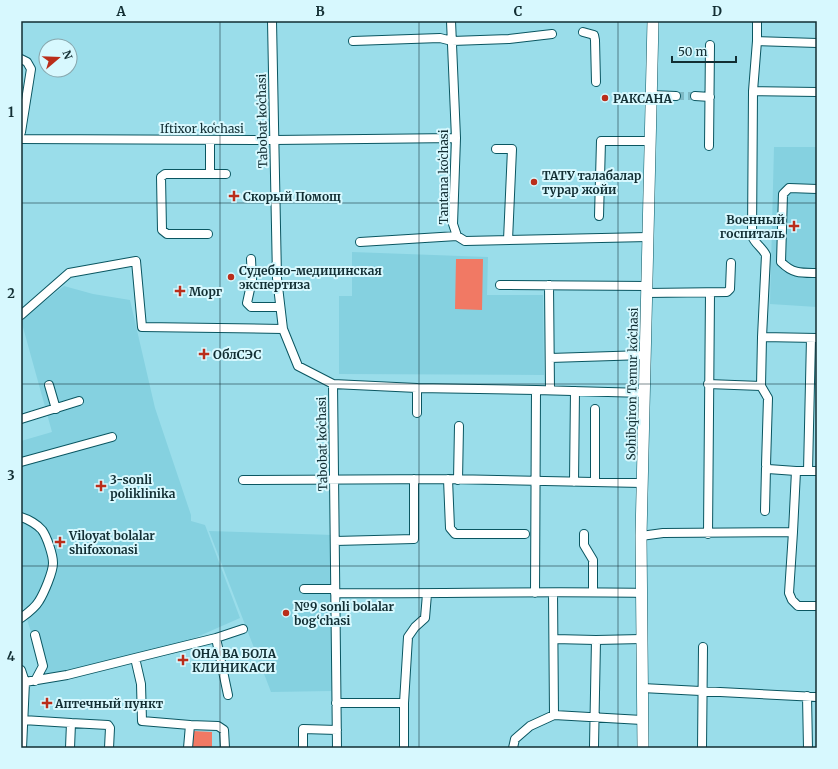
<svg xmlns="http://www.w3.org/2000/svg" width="838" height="769" font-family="Merriweather,serif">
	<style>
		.built { fill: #85d1e0 }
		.green { fill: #f17964 }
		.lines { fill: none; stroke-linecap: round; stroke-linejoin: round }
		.minor-tunnel { stroke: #7fbac5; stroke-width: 8; stroke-dasharray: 8 4; stroke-linecap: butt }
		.minor-casing { stroke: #0a5661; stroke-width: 10 }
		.major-casing { stroke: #0a5661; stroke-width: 12 }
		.minor { stroke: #fff; stroke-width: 8 }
		.major { stroke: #fff; stroke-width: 11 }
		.grid { fill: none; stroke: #122e33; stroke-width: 1; stroke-opacity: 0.55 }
		.poi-dot { fill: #ba2d1a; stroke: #d7f8fe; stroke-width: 1.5 }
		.labels { text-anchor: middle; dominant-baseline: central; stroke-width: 4; stroke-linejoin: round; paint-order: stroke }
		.poi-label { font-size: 12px; font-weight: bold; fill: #122e33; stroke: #d7f8fe; text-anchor: start }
		.street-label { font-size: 12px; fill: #122e33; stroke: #d7f8fe }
		.neatline { fill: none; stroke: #122e33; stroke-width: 1.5 }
		.grid-label { font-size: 13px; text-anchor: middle; font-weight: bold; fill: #122e33 }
	</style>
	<rect width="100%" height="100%" fill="#9addea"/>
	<path class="built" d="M 774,147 L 817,147 L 817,307 L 770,304 Z
		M 352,252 L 488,257 L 487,295 L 543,295 L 544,375 L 339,374 L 339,296 L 352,296 Z
		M 64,286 L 93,294 L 130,300 L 155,408 L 191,515 L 191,521 L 205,525 L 240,618 L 181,644 L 45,677 L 21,600 L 21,441 L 52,432 L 21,320 Z
		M 209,531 L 333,535 L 331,691 L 271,692 Z"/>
	<path class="green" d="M 456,259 L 483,259 L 482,310 L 455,309 Z
		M 193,731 L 212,732 L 212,748 L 192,748 Z"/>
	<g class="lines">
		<path class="minor-tunnel" d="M 676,96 L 695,96"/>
		<defs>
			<path id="minor" d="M 272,21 L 277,278 L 283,329 L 298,366 L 333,384 L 417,388
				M 451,21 L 456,138 L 453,224 L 457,236 L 465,241 L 648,237
				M 757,21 L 757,41 L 753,91 L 817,92
				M 583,32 L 594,35 L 595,40 L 596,82
				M 353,41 L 440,38 L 452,41 L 509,39 L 552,34
				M 757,41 L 817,43
				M 21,59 L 27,62 L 31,69 L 21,132
				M 753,91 L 752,236 C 755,244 762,247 766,255 L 762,337
				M 651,95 L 676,96
				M 695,96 L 710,97
				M 21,139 L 274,140 L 456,138
				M 210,140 L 210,174
				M 709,146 L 710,45
				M 496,149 L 512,149 L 508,240
				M 817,189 L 789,188 L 783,194 L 781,262 C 793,274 801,273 817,273
				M 599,216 L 601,141 L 650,141
				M 208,234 L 167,234 L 162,230 L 161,177 L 165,174 L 226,174
				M 360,242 L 457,236
				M 251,259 L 252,280 L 247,303 L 251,307 L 280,307
				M 500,285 L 647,286
				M 549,285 L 550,390
				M 647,293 L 727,292 L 730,289 L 731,263
				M 21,315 L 69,273 L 136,261 L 142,327 L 283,329
				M 550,358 L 645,355
				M 333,384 L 337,748
				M 708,384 L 761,386
				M 49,385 L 56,409
				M 417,413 L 417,388 L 536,390
				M 21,419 L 79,401
				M 21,462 L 112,437
				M 796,471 L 768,469 L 766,465 L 768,398 L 761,386 L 762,337 L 817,338
				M 808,471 L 811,338
				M 448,479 L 450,528 L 455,534 L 525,534
				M 243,480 L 448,479 L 642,483
				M 458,480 L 459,426
				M 574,482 L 575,391
				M 595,482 L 595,409
				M 765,511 L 766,468
				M 21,517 C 28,519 38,525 42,530 C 47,537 53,555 53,563 C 53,572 44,593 39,601 C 35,608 28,613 21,618
				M 793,532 L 789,593 L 792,600 L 798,606 L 817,606
				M 584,534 L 584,545 L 593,560 L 593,592
				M 708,534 L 710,293
				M 641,536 L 663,533 L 793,532 L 796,471 L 817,471
				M 335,541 L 414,539 L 414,479
				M 304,589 L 335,589
				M 335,593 C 437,594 539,591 642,593
				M 535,593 L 536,390 L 644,393
				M 553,593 L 554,715
				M 216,638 L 243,629
				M 554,639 L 596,640 L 642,639
				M 21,670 L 25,682 L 22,748
				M 35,681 L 43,666 L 35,635
				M 25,682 L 67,675 L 135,658
				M 642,688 L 817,697
				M 807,696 L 808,748
				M 336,703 L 404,703
				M 23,720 L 71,723 L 70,748
				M 71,723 L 108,725 L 110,728 L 109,748
				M 190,725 L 142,721 L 141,684 L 135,658 L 216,638 L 228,695
				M 594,746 L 596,640
				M 188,748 L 190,725 L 218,726 L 224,730 L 225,748
				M 303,748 L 303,729 L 337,730
				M 404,748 L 404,703 L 408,637 L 415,627 L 425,618 L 427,594
				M 513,748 L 515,739 L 530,726 L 554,715 L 642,720
				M 702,748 L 703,647"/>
			<path id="major" d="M 643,748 L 641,536 L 653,21"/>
		</defs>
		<use href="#minor" class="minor-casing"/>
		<use href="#major" class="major-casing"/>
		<use href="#minor" class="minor"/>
		<use href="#major" class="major"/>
	</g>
	<path class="grid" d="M 220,21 L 220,748M 419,21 L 419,748M 618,21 L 618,748M 21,203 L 817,203M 21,384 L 817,384M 21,566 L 817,566"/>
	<g class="poi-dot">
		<circle cx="605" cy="98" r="4"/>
		<circle cx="534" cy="182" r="4"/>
		<path d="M232 190h4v4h4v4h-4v4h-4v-4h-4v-4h4z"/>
		<path d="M792 220h4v4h4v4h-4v4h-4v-4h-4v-4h4z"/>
		<circle cx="231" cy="277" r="4"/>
		<path d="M178 285h4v4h4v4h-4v4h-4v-4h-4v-4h4z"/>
		<path d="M202 348h4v4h4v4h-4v4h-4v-4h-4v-4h4z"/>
		<path d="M99 480h4v4h4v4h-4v4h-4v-4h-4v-4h4z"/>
		<path d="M58 536h4v4h4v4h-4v4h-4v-4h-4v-4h4z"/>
		<circle cx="286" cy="613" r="4"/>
		<path d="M181 654h4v4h4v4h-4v4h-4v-4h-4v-4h4z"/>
		<path d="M45 697h4v4h4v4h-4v4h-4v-4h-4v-4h4z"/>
	</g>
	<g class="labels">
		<g class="poi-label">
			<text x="613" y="98">РАКСАНА</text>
			<text x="542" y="175">ТАТУ талабалар<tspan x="542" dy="14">турар жойи</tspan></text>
			<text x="243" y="196">Скорый Помощ</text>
			<text x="785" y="219" text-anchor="end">Военный<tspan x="785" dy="14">госпиталь</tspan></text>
			<text x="239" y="270">Судебно-медицинская<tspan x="239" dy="14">экспертиза</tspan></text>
			<text x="189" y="291">Морг</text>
			<text x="213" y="354">ОблСЭС</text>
			<text x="110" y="479">3-sonli<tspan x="110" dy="14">poliklinika</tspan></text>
			<text x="69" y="535">Viloyat bolalar<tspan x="69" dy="14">shifoxonasi</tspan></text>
			<text x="294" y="606">№9 sonli bolalar<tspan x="294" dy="14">bog‘chasi</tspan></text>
			<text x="192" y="653">ОНА ВА БОЛА<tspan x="192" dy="14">КЛИНИКАСИ</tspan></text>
			<text x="55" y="703">Аптечный пункт</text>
		</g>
		<g class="street-label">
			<text transform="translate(262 121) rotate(-91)">Tabobat koʻchasi</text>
			<text x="202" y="128">Iftixor koʻchasi</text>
			<text transform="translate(443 177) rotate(-90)">Tantana koʻchasi</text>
			<text transform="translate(632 384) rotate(-89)">Sohibqiron Temur koʻchasi</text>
			<text transform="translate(322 444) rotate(-91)">Tabobat koʻchasi</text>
		</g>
	</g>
	<rect width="838" height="769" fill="none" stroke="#d7f8fe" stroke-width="44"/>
	<g transform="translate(58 58) rotate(71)"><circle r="19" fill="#d7f8fe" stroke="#88a7ad"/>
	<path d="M0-3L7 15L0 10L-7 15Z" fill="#ba2d1a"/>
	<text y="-6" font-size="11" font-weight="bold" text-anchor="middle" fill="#122e33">N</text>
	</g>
	<path d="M672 56v6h64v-6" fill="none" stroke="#122e33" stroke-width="2"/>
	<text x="678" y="56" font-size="12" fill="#122e33" stroke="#d7f8fe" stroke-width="3" paint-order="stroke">50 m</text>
	<rect x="22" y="22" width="794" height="725" class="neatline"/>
	<g class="grid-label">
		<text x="121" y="16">A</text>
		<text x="320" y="16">B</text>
		<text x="518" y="16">C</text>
		<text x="717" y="16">D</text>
		<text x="11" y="117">1</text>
		<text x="11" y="298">2</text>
		<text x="11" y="480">3</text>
		<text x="11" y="661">4</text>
	</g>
</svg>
